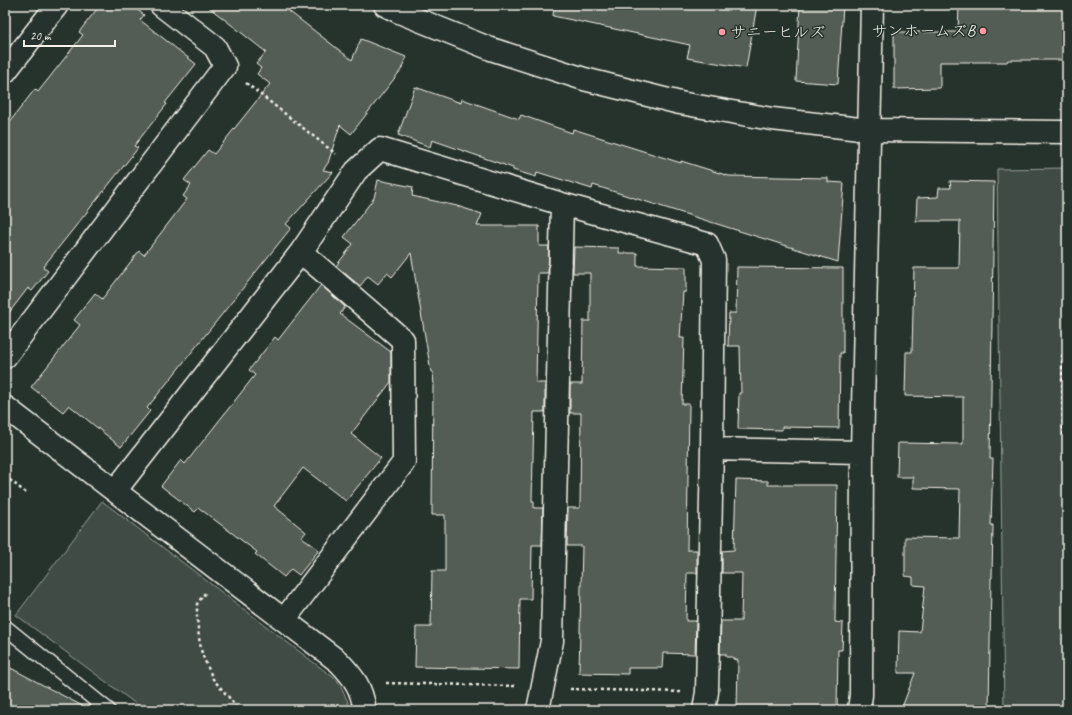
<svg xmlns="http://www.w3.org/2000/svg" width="1072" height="715" font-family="Caveat,'Klee One',sans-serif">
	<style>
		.green { fill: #414b45; stroke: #9a9e96 }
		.building { fill: #525c55; stroke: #f4f1e8 }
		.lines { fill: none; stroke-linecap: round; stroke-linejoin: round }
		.lane-casing { stroke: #f4f1e8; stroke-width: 17 }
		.street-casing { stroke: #f4f1e8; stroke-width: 25 }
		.secondary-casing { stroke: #f4f1e8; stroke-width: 25 }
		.path { stroke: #f4f1e8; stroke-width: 2.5; stroke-dasharray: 3 3; stroke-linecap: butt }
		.lane { stroke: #26332d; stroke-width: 14 }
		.street { stroke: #26332d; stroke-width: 22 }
		.secondary { stroke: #26332d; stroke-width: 22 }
		.poi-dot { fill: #ff9aa2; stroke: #26332d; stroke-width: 1.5 }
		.labels { text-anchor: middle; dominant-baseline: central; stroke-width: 3; stroke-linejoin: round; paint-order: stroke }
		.poi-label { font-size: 16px; fill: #f4f1e8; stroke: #26332d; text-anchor: end }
	</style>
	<rect width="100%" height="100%" fill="#26332d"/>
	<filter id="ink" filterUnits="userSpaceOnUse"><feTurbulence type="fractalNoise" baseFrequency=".025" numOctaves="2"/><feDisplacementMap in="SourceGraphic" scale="8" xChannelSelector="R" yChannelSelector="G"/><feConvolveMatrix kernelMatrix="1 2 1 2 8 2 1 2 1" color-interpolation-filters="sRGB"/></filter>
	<g filter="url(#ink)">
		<path class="green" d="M 1067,168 L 1067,710 L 1004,710 L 997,169 Z
			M 102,501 L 338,681 L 348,702 L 348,710 L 144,710 L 16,615 Z"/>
		<path class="building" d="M 100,5 L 131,5 L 144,15 L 140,20 L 196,64 L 165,103 L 167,104 L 134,146 L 138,148 L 43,267 L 48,271 L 32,291 L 28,288 L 5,318 L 5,128 L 35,89 L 38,92 L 83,35 L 79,32 Z
			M 206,5 L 281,5 L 352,60 L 361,39 L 406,57 L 401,70 L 351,134 L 340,125 L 328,163 L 323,170 L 333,172 L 286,224 L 291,228 L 147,408 L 150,411 L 121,447 L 69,405 L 63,412 L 31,387 L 80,325 L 74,320 L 95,293 L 102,299 L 139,251 L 144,255 L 187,199 L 183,196 L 191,185 L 184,180 L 208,150 L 214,154 L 270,84 L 257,74 L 261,68 L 256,64 L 266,52 Z
			M 554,5 L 757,5 L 746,68 L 687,58 L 690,45 L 553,16 Z
			M 800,5 L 843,5 L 838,84 L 796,81 Z
			M 959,5 L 1009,5 L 1009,6 L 1067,7 L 1067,60 L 1008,60 L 1007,62 L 940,62 L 940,88 L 894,89 L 894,32 L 958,32 Z
			M 415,87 L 461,103 L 462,99 L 519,119 L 521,115 L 572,133 L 573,129 L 681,163 L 681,161 L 729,176 L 828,178 L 828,182 L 844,183 L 838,262 L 593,185 L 592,189 L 537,172 L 536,177 L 513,170 L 513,168 L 432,140 L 430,147 L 398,135 Z
			M 378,180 L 413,187 L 412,196 L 457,206 L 482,214 L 477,226 L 539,226 L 539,246 L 549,246 L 548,273 L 538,273 L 538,276 L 536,383 L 545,383 L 545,412 L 534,412 L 532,501 L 534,501 L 534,508 L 543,508 L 542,545 L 532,545 L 531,599 L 520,599 L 519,669 L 415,667 L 416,627 L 431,627 L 432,571 L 445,571 L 445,515 L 432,515 L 433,385 L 434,386 L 433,372 L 431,372 L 411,253 L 392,277 L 387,273 L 378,284 L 368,276 L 360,286 L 336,266 L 353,244 L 344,237 L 374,198 Z
			M 950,181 L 994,182 L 990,459 L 993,459 L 991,525 L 993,525 L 992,578 L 991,578 L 989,710 L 901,710 L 915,673 L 898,673 L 899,631 L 920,632 L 925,586 L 913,585 L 913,577 L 905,576 L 905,537 L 959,538 L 960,489 L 913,488 L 913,477 L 897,477 L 898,443 L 963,444 L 963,397 L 905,396 L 906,352 L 912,352 L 914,268 L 959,268 L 960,221 L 916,221 L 917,198 L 938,197 L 939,188 L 951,188 Z
			M 574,247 L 619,248 L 619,253 L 637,253 L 637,266 L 686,267 L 686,292 L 683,292 L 680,338 L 684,338 L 682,404 L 689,404 L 687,550 L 697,550 L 697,573 L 687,573 L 686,621 L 696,621 L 695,654 L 663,653 L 662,668 L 628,668 L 628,674 L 579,673 L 582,546 L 567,546 L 568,508 L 580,508 L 581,413 L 570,413 L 570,384 L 582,384 L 583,321 L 590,321 L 590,273 L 573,273 Z
			M 737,267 L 843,268 L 843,353 L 840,353 L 839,428 L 782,427 L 782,430 L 738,429 L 739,393 L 741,393 L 740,346 L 728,346 L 729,313 L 736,313 Z
			M 321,285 L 345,307 L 340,314 L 391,352 L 391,382 L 351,434 L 381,458 L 346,501 L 303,468 L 274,506 L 306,532 L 302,537 L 319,550 L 299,575 L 291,569 L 284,577 L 255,554 L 257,552 L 199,508 L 195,512 L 161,486 L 181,460 L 185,464 L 255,375 L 249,370 L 275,337 L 278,340 Z
			M 736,480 L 768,481 L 768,485 L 837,485 L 835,622 L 843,623 L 842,650 L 838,650 L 837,710 L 737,710 L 738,660 L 733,659 L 733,657 L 726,657 L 726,654 L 720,654 L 721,621 L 741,621 L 742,573 L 722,573 L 722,551 L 734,550 Z
			M 5,665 L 90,710 L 5,710 Z"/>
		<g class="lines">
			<defs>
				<path id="lane" d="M 5,627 L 108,710"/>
				<path id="street" d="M 5,72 L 57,5
					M 5,357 L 225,66 L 215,47 L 161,5
					M 5,407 L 339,662 C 355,679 361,687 365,710
					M 712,449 L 862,452
					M 115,491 L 301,252 L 356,171 L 380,149 L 562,204 L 707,244 L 714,260 L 712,449 L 707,692 L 704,710
					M 284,620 L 404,462 L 403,340 L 301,252
					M 538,710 L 552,641 L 562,204
					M 859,710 L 861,695 L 862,452 L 872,5"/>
				<path id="secondary" d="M 385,5 L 399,12 L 491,49 L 584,79 L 680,103 L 772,119 L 869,130 L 1067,132"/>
			</defs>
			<use href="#lane" class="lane-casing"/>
			<use href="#street" class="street-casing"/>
			<use href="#secondary" class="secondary-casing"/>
			<path class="path" d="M 246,83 L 336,154
				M 1067,343 L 1062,357 L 1063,429 L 1064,447 L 1067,461
				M 5,476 L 26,493
				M 205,593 L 197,604 L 197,618 L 199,638 L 202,654 L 213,679 L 232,701 L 237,710
				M 386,683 L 515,686
				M 570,689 L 681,692"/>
			<use href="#lane" class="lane"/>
			<use href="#street" class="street"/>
			<use href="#secondary" class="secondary"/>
		</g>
	</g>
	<g class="poi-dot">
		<circle cx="983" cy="31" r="4"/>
		<circle cx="722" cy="32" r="4"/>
	</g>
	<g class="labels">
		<g class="poi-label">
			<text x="975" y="31">サンホームズB</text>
			<text x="730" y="32" text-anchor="start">サニーヒルズ</text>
		</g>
	</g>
	<rect width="1072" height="715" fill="none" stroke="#26332d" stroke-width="20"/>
	<rect x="10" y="10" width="1052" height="695" fill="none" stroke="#f4f1e8" stroke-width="1.5" filter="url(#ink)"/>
	<path d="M24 40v6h91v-6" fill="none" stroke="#f4f1e8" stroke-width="2"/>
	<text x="30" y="40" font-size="12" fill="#f4f1e8" stroke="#26332d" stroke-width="3" paint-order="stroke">20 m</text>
</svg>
